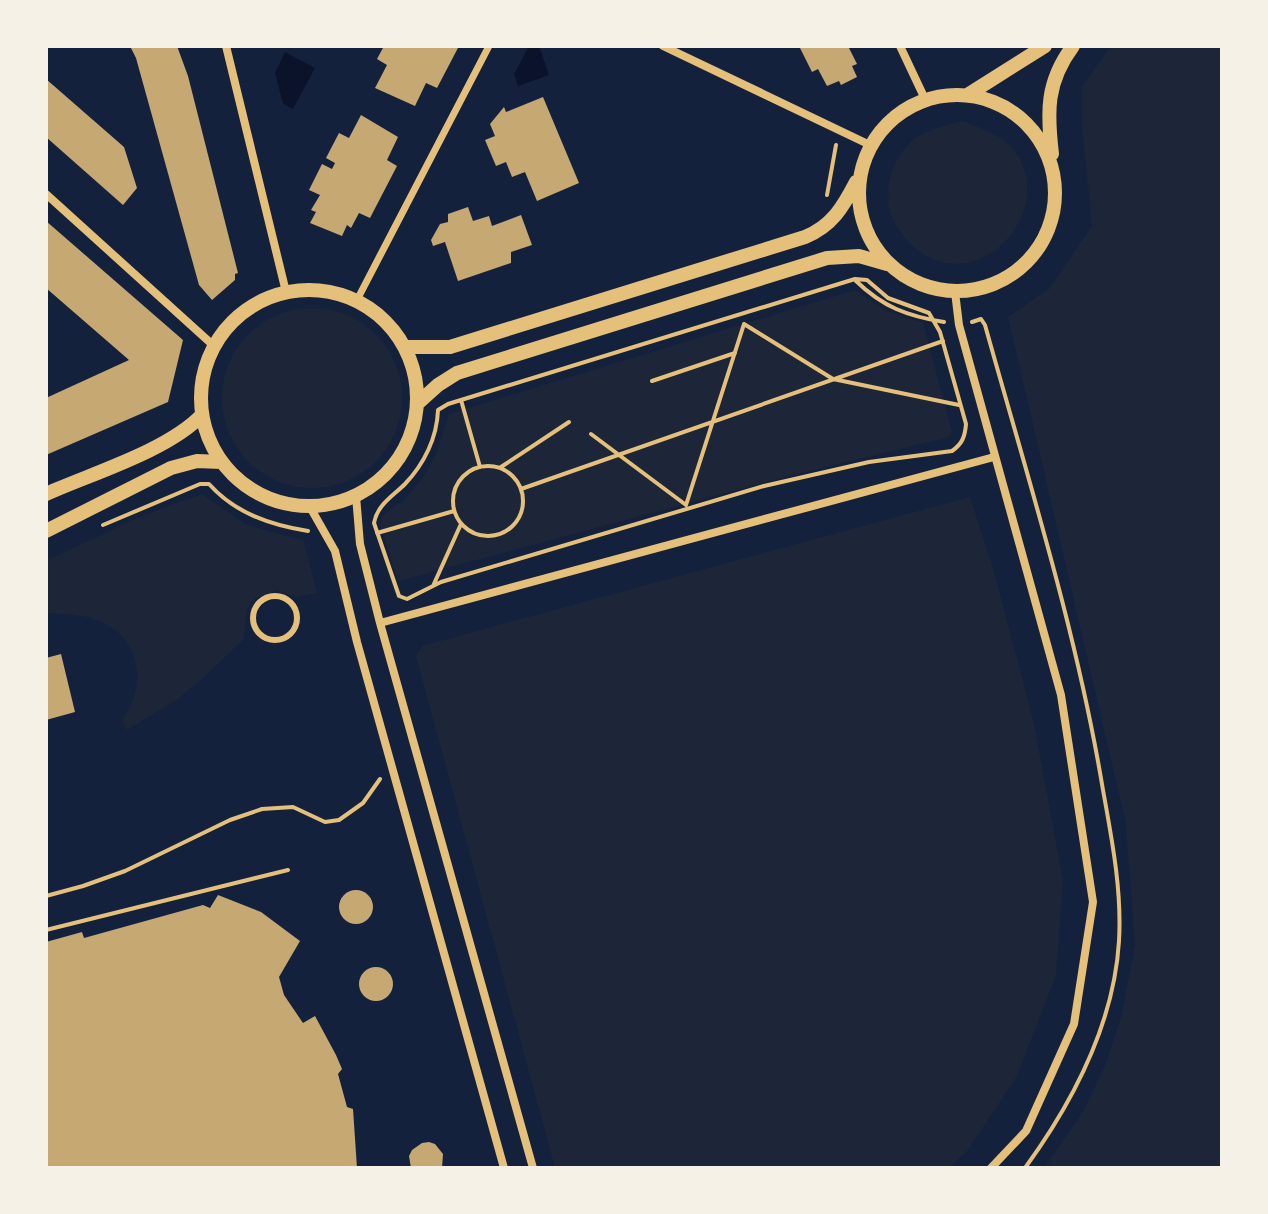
<svg xmlns="http://www.w3.org/2000/svg" width="1268" height="1214" font-family="'PT Sans Narrow',sans-serif">
	<style>
		.green { fill: #1d2539 }
		.water { fill: #0b132b }
		.building { fill: #c6a872 }
		.lines { fill: none; stroke-linecap: round; stroke-linejoin: round }
		.path { stroke: #e5c07b; stroke-width: 4 }
		.service { stroke: #e5c07b; stroke-width: 6 }
		.pedestrian { stroke: #e5c07b; stroke-width: 7 }
		.minor { stroke: #e5c07b; stroke-width: 8 }
		.tertiary { stroke: #e5c07b; stroke-width: 14 }
	</style>
	<rect width="100%" height="100%" fill="#14213d"/>
	<path class="green" d="M 1111,46 L 1222,46 L 1222,1168 L 1044,1168 L 1083,1112 L 1105,1066 L 1122,1014 L 1135,945 L 1126,824 L 1008,317 L 1049,289 L 1092,226 L 1082,124 L 1082,87 Z
		M 962,121 C 980,128 1001,134 1014,150 C 1065,219 956,320 896,225 C 880,201 890,160 911,142 C 924,130 945,126 962,121 Z
		M 855,290 L 885,310 L 923,323 L 952,432 L 949,437 L 793,475 L 398,581 L 380,524 L 383,515 L 404,500 L 426,473 L 437,452 L 449,414 Z
		M222 398a90 90 0 1 1 180 0a90 90 0 1 1-180 0Z
		M 202,494 L 247,525 L 303,540 L 317,593 L 295,597 L 277,590 L 255,598 L 247,609 L 243,640 L 203,678 L 175,701 L 127,730 L 122,720 C 148,685 141,637 97,620 C 82,614 62,614 46,613 L 46,561 L 139,517 Z
		M 970,497 L 995,575 L 1034,724 L 1063,881 L 1056,975 L 1017,1076 L 967,1151 L 949,1168 L 555,1168 L 416,656 L 422,646 Z"/>
	<path class="water" d="M 539,46 L 549,75 L 518,86 L 514,74 L 528,48 Z
		M 285,52 L 315,68 L 293,109 L 283,104 L 275,73 Z"/>
	<path class="building" d="M 130,46 L 177,46 L 188,76 L 238,273 L 235,274 L 235,280 L 212,300 L 199,285 L 136,58 Z
		M 384,46 L 459,46 L 437,88 L 426,83 L 415,106 L 375,88 L 387,65 L 377,59 Z
		M 799,46 L 852,46 L 849,48 L 857,64 L 852,66 L 857,77 L 841,85 L 839,81 L 827,86 L 818,69 L 812,72 Z
		M 46,79 L 124,147 L 137,188 L 123,205 L 46,137 Z
		M 543,97 L 579,183 L 537,201 L 525,172 L 512,177 L 506,162 L 496,166 L 485,140 L 495,136 L 490,124 L 504,107 L 506,112 Z
		M 361,115 L 398,137 L 387,160 L 397,166 L 370,218 L 359,213 L 351,228 L 347,225 L 342,236 L 310,223 L 316,212 L 311,210 L 320,195 L 309,190 L 322,164 L 332,169 L 335,163 L 326,158 L 339,133 L 349,138 Z
		M 468,207 L 473,221 L 489,216 L 492,226 L 521,215 L 532,245 L 511,252 L 511,263 L 458,281 L 445,242 L 433,246 L 431,240 L 440,224 L 448,222 L 448,214 Z
		M 46,221 L 183,340 L 168,402 L 46,455 L 46,398 L 129,360 L 46,288 Z
		M 61,654 L 75,712 L 46,720 L 46,658 Z
		M339 907a17 17 0 1 1 34 0a17 17 0 1 1-34 0Z
		M 218,895 L 261,912 L 300,941 L 279,977 L 284,995 L 303,1023 L 315,1016 L 336,1055 L 342,1069 L 338,1074 L 347,1107 L 353,1109 L 357,1168 L 46,1168 L 46,942 L 82,932 L 84,938 L 203,905 L 210,908 Z
		M359 984a17 17 0 1 1 34 0a17 17 0 1 1-34 0Z
		M 429,1142 L 435,1144 L 443,1154 L 442,1168 L 411,1168 L 409,1156 L 412,1150 L 422,1143 Z"/>
	<g class="lines">
		<path class="path" d="M 827,195 L 836,145
			M 855,279 L 867,280 L 888,298 L 929,313 L 940,332 L 966,424 C 965,437 962,444 952,451 L 869,462 L 764,486 L 441,582 L 407,599 L 399,596 L 374,523 C 377,505 393,496 405,484 C 424,464 437,438 438,410 L 448,404 Z
			M 856,281 C 883,307 907,316 944,322
			M 972,322 L 981,319 L 985,325 C 1028,479 1077,633 1103,790 C 1112,840 1122,891 1119,941 C 1114,1024 1073,1102 1025,1168
			M 652,381 L 735,353
			M 461,400 L 480,467
			M 591,434 L 686,505 L 744,324 L 833,379 L 959,405
			M453 501a35 35 0 1 1 70 0a35 35 0 1 1-70 0Z
			M 501,467 L 569,422
			M 521,489 L 943,341
			M 103,525 L 200,484 L 209,484 C 235,513 270,525 308,531
			M 377,533 L 454,511
			M 433,586 L 461,524
			M 46,896 L 83,886 L 125,871 L 230,820 L 262,809 L 293,807 L 325,822 L 339,820 L 363,803 L 380,779
			M 46,930 L 288,870"/>
		<path class="service" d="M253 618a22 22 0 1 1 44 0a22 22 0 1 1-44 0Z"/>
		<path class="pedestrian" d="M 357,300 L 489,46"/>
		<path class="minor" d="M 226,46 L 286,292
			M 663,46 L 870,145
			M 900,46 L 925,99
			M 46,194 L 214,346
			M 955,292 L 959,325 L 1061,695 L 1093,902 L 1074,1024 L 1026,1131 L 991,1168
			M 356,496 L 360,544 L 380,623 L 533,1168
			M 310,507 L 335,551 L 357,642 L 504,1168
			M 380,623 L 994,457"/>
		<path class="tertiary" d="M 969,94 L 1045,46
			M859 193a98 98 0 1 1 196 0a98 98 0 1 1-196 0Z
			M 1052,154 C 1047,112 1046,82 1073,46
			M201 398a108 108 0 1 1 216 0a108 108 0 1 1-216 0Z
			M 406,347 L 450,347 L 805,237 C 832,226 843,207 856,182
			M 418,403 L 438,385 L 457,373 L 827,258 L 859,256 L 887,264
			M 46,494 C 93,473 167,451 202,415
			M 46,531 L 171,468 L 197,461 L 221,462"/>
	</g>
	<rect width="1268" height="1214" fill="none" stroke="#f6f1e7" stroke-width="96"/>
</svg>
